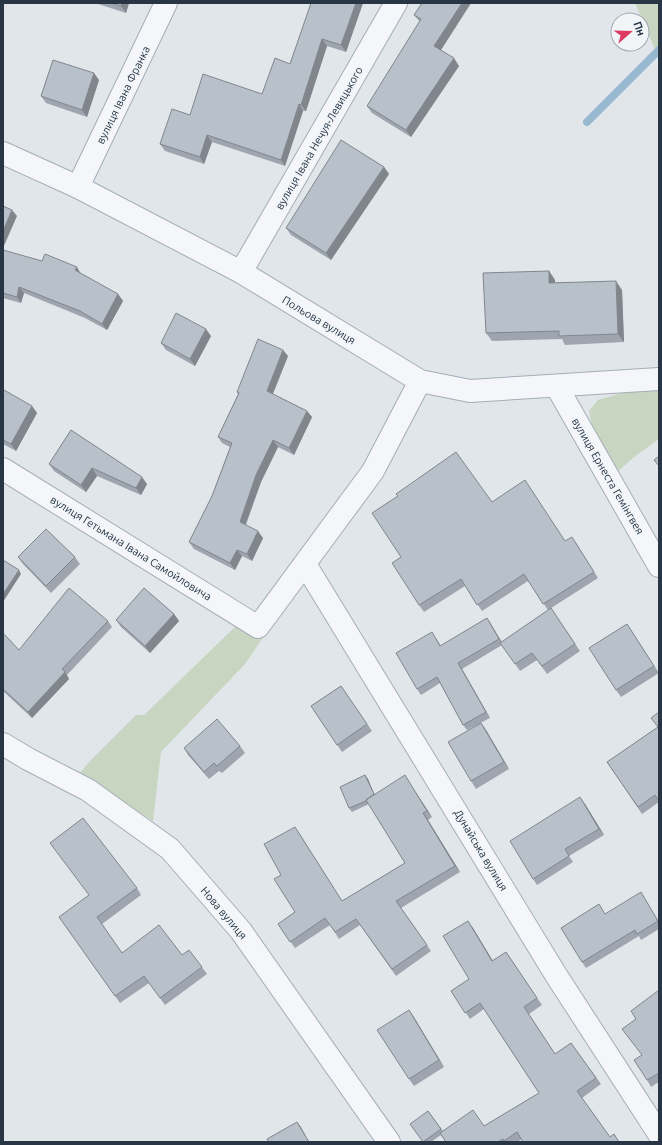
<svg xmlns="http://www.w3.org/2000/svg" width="662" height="1145" font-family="Ubuntu,sans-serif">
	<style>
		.green { fill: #c8d6c1 }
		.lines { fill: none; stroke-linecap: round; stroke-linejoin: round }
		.stream { stroke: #98b8cf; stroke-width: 8 }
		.minor-casing { stroke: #a5adb6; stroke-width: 24 }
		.tertiary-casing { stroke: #a5adb6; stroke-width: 24 }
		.minor { stroke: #f4f6f9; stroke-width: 22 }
		.tertiary { stroke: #f4f6f9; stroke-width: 22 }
		.wall { fill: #9ea5ae }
		.shaded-wall { fill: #81868d }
		.building { fill: #b8c0ca; stroke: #81868d }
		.labels { text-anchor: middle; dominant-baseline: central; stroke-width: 3; stroke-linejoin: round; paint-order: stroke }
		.street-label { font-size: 11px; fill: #273545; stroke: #f1f5f8 }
	</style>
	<rect width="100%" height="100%" fill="#e1e6eb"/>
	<path class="green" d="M 635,3 L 659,3 L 659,60 L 657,54 Z
		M 659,388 L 659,439 L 633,458 L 616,473 L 592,426 L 589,411 L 598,400 L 632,390 Z
		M 273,623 L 245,664 L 161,752 L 153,821 L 80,773 L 89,762 L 136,715 L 144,715 L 238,624 Z"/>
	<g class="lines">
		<path class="stream" d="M 587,122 L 659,50"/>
		<defs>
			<path id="minor" d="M 78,187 L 166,3
				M 241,272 L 396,3
				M 557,387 L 659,566
				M 3,469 L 258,627 L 373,471 L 420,381
				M 305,564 L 556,975 L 659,1134
				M 3,744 L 28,759 L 88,790 L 170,849 L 241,931 L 389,1142"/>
			<path id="tertiary" d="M 3,153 L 78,187 L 241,272 L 420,381 L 470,391 L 659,379"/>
		</defs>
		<use href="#minor" class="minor-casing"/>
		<use href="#tertiary" class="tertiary-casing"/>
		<use href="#minor" class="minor"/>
		<use href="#tertiary" class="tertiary"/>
	</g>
	<path class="wall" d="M 95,3 L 129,3 L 126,13 Z
		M 311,3 L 363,3 L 346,52 L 327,46 L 306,111 L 303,111 L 285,166 L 212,142 L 204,164 L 165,151 L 160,144 L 190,115 L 262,94 L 290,64 Z
		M 471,3 L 441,50 L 459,66 L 411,137 L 372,113 L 367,106 L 420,22 L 414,15 Z
		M 99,80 L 87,117 L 46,103 L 41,96 Z
		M 384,167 L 389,174 L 331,260 L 291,235 L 286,228 Z
		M 3,250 L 81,274 L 118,294 L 123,301 L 107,330 L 85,318 L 24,293 L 21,303 L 3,298 Z
		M 549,271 L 555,280 L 555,283 L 622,290 L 624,342 L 565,345 L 562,339 L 492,341 L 486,333 Z
		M 211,336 L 195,366 L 166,350 L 161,343 Z
		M 288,356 L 273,394 L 307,411 L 312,417 L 294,455 L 278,447 L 261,482 L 246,525 L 263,538 L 252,561 L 242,556 L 235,570 L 194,549 L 189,542 L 212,496 L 230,447 L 222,443 L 218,437 L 238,394 L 237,392 Z
		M 3,392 L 32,406 L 37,413 L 16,451 L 3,444 Z
		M 71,430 L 147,484 L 141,495 L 97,476 L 86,492 L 54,471 L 49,464 Z
		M 492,502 L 565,541 L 576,543 L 598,578 L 548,610 L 528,581 L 482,611 L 465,586 L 424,612 L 419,605 Z
		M 18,557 L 75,557 L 80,564 L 51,593 L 23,564 Z
		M 551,608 L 580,651 L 547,674 L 537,660 L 520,671 L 502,645 L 462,669 L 490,718 L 467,730 L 463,725 L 440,683 L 421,695 L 417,689 L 436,638 L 441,646 L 487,618 L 502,642 Z
		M 174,614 L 179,621 L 150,653 L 121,627 L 116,620 Z
		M 108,621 L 112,627 L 67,675 L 69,679 L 32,718 L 3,691 L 3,633 L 19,650 Z
		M 627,624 L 659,673 L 621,697 L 616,690 Z
		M 341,686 L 372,731 L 342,752 L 311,706 Z
		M 659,712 L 659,802 L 642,814 L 607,762 L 658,727 Z
		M 481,723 L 486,730 L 509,769 L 476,789 L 471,781 Z
		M 240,746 L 245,753 L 222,773 L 219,771 L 209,779 L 188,755 L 184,748 Z
		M 365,775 L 368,779 L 374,794 L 409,782 L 432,817 L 428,820 L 460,872 L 401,908 L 431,951 L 396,976 L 360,925 L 339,939 L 330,925 L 295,948 L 278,924 L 295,912 L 281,875 L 299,833 L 342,901 L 405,863 L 369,804 L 352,812 L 349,808 Z
		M 585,804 L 604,835 L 569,856 L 573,862 L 537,885 L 533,879 Z
		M 137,888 L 141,895 L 102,924 L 122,953 L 182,955 L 189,950 L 207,974 L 165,1005 L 149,983 L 120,1003 L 59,917 Z
		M 645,899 L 659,922 L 659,929 L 641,940 L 639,936 L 586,968 L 582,962 L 606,914 Z
		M 473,928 L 493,961 L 506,952 L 542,1005 L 529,1014 L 555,1054 L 571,1043 L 601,1084 L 582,1098 L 610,1137 L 614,1134 L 619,1142 L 523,1142 L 522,1139 L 517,1142 L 446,1142 L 441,1135 L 431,1142 L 423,1142 L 428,1111 L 443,1131 L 484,1126 L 539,1093 L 484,1009 L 470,1019 L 451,991 L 469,979 Z
		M 659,990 L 659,1082 L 651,1087 L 647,1080 L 642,1056 L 636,1019 Z
		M 409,1010 L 444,1067 L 414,1086 L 409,1079 Z"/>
	<path class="shaded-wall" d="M 122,3 L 129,3 L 126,13 L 121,6 Z
		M 356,3 L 363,3 L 346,52 L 341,45 Z
		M 462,3 L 471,3 L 439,53 L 434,46 Z
		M 322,39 L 327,46 L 306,111 L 301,105 Z
		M 454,58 L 459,66 L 411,137 L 406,130 Z
		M 94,73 L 99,80 L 87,117 L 82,110 Z
		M 299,104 L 303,111 L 285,166 L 281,160 Z
		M 207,135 L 212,142 L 204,164 L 200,157 Z
		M 384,167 L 389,174 L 331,260 L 326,253 Z
		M 12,210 L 17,216 L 3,248 L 3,231 Z
		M 77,267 L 81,274 L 75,270 Z
		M 549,271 L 555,280 L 555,292 L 549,283 Z
		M 616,281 L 622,290 L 624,342 L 618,334 Z
		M 19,287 L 24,293 L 21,303 L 17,297 Z
		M 118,294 L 123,301 L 107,330 L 102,324 Z
		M 206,329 L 211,336 L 195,366 L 190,359 Z
		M 283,350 L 288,356 L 271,398 L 267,391 Z
		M 32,406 L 37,413 L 16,451 L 11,444 Z
		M 307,411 L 312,417 L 294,455 L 289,448 Z
		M 273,440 L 278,447 L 261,482 L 244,528 L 240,522 L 256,475 Z
		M 92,468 L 97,476 L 86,492 L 81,485 Z
		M 142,477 L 147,484 L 141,495 L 136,488 Z
		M 258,531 L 263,538 L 252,561 L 247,554 Z
		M 237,550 L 242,556 L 235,570 L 230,563 Z
		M 19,570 L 21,574 L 3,602 L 3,594 Z
		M 174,614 L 179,621 L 150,653 L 145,646 Z
		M 487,618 L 491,624 L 503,645 L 499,639 Z
		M 458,663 L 462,669 L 490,718 L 486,712 Z
		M 65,672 L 69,679 L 32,718 L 28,712 Z
		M 481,723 L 486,730 L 509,769 L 504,762 Z
		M 365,775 L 368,779 L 377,801 L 375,797 Z
		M 405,775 L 409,782 L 432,817 L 427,811 Z
		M 580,797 L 585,804 L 604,835 L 599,829 Z
		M 423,813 L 428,820 L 460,872 L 455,866 Z
		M 468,921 L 473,928 L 497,968 L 492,961 Z
		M 409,1010 L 414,1017 L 444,1067 L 439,1060 Z
		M 297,1122 L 301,1127 L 309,1142 Z"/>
	<path class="building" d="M 111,3 L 122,3 L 121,6 Z
		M 311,3 L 356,3 L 341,45 L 322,39 L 301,105 L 299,104 L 281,160 L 207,135 L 200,157 L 160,144 L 172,109 L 190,115 L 203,74 L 262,94 L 275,58 L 290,64 Z
		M 422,3 L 462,3 L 434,46 L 454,58 L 406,130 L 367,106 L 421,19 L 414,15 Z
		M 53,60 L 94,73 L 82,110 L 41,96 Z
		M 341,140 L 384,167 L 326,253 L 286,228 Z
		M 3,206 L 12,210 L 3,231 Z
		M 3,250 L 42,261 L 45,254 L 77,267 L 75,270 L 118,294 L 102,324 L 80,311 L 19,287 L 17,297 L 3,293 Z
		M 549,271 L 549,283 L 616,281 L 618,334 L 559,336 L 559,331 L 486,333 L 483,273 Z
		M 176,313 L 206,329 L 190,359 L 161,343 Z
		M 258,339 L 283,350 L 267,391 L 307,411 L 289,448 L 273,440 L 256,475 L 240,522 L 258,531 L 247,554 L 237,550 L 230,563 L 189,542 L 212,496 L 232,443 L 218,437 L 239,393 L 237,392 Z
		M 4,390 L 32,406 L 11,444 L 3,440 L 3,392 Z
		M 71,430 L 142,477 L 136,488 L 92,468 L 81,485 L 49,464 Z
		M 456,452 L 492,502 L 525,480 L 565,541 L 572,537 L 594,572 L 543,604 L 524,574 L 477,605 L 461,579 L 419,605 L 392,563 L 401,557 L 372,513 L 398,496 L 396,494 Z
		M 659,456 L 659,466 L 654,460 Z
		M 46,529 L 75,557 L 46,586 L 18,557 Z
		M 3,560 L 19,570 L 3,594 Z
		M 69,588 L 108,621 L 62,669 L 65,672 L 28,712 L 3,689 L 3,633 L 19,650 Z
		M 144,588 L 174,614 L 145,646 L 116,620 Z
		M 551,608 L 575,644 L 542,666 L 532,653 L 515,664 L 500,643 Z
		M 487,618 L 499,639 L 458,663 L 486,712 L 463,725 L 437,677 L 417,689 L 396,653 L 432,632 L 440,646 Z
		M 627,624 L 654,666 L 616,690 L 589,648 Z
		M 341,686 L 367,724 L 337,745 L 311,706 Z
		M 659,712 L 659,801 L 655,795 L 638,807 L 607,762 L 658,727 L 651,718 Z
		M 217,719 L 240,746 L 217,766 L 214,763 L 204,772 L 184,748 Z
		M 481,723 L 504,762 L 471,781 L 448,742 Z
		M 365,775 L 374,794 L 366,800 L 366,801 L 349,808 L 340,787 Z
		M 405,775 L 427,811 L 423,813 L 455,866 L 396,901 L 427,945 L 392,969 L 356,919 L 335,932 L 325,918 L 290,942 L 278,924 L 295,912 L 274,879 L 281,875 L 264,844 L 295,827 L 342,901 L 405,863 L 366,800 Z
		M 580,797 L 599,829 L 565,849 L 569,856 L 533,879 L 510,841 Z
		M 83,818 L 137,888 L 97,917 L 122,953 L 159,925 L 182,955 L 189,950 L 202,967 L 160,998 L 144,976 L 115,996 L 59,917 L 89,895 L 50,843 Z
		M 641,892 L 658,921 L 637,934 L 635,930 L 582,962 L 561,928 L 599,904 L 605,914 Z
		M 468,921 L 492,961 L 506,952 L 537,998 L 524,1007 L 555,1054 L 571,1043 L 596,1078 L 577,1091 L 610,1137 L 614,1134 L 619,1142 L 523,1142 L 517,1132 L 504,1141 L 503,1139 L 498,1142 L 446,1142 L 440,1133 L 473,1110 L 484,1126 L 539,1093 L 480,1003 L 465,1013 L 451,991 L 469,979 L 443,936 Z
		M 659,990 L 659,1073 L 647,1080 L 634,1060 L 642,1055 L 622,1029 L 636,1019 L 631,1011 Z
		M 409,1010 L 439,1060 L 409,1079 L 377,1030 Z
		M 428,1111 L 441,1129 L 423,1142 L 410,1124 Z
		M 297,1122 L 309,1142 L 269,1142 L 267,1139 Z"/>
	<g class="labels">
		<g class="street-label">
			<text transform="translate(123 95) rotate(-64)">вулиця Івана Франка</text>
			<text transform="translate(319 138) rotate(-60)">вулиця Івана Нечуя-Левицького</text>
			<text transform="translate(319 320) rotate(31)">Польова вулиця</text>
			<text transform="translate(608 476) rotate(60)">вулиця Ернеста Гемінгвея</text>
			<text transform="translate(131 548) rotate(32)">вулиця Гетьмана Івана Самойловича</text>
			<text transform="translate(481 850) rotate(59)">Дунайська вулиця</text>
			<text transform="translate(224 913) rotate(50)">Нова вулиця</text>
		</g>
	</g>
	<rect width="662" height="1145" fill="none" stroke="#273545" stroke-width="8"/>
	<g transform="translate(630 32) rotate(70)"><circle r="19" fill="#f1f5f8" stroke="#a0a8b0"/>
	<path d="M0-3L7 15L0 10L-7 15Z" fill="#de3960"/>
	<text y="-6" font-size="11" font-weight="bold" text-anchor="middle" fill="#273545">Пн</text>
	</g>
</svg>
